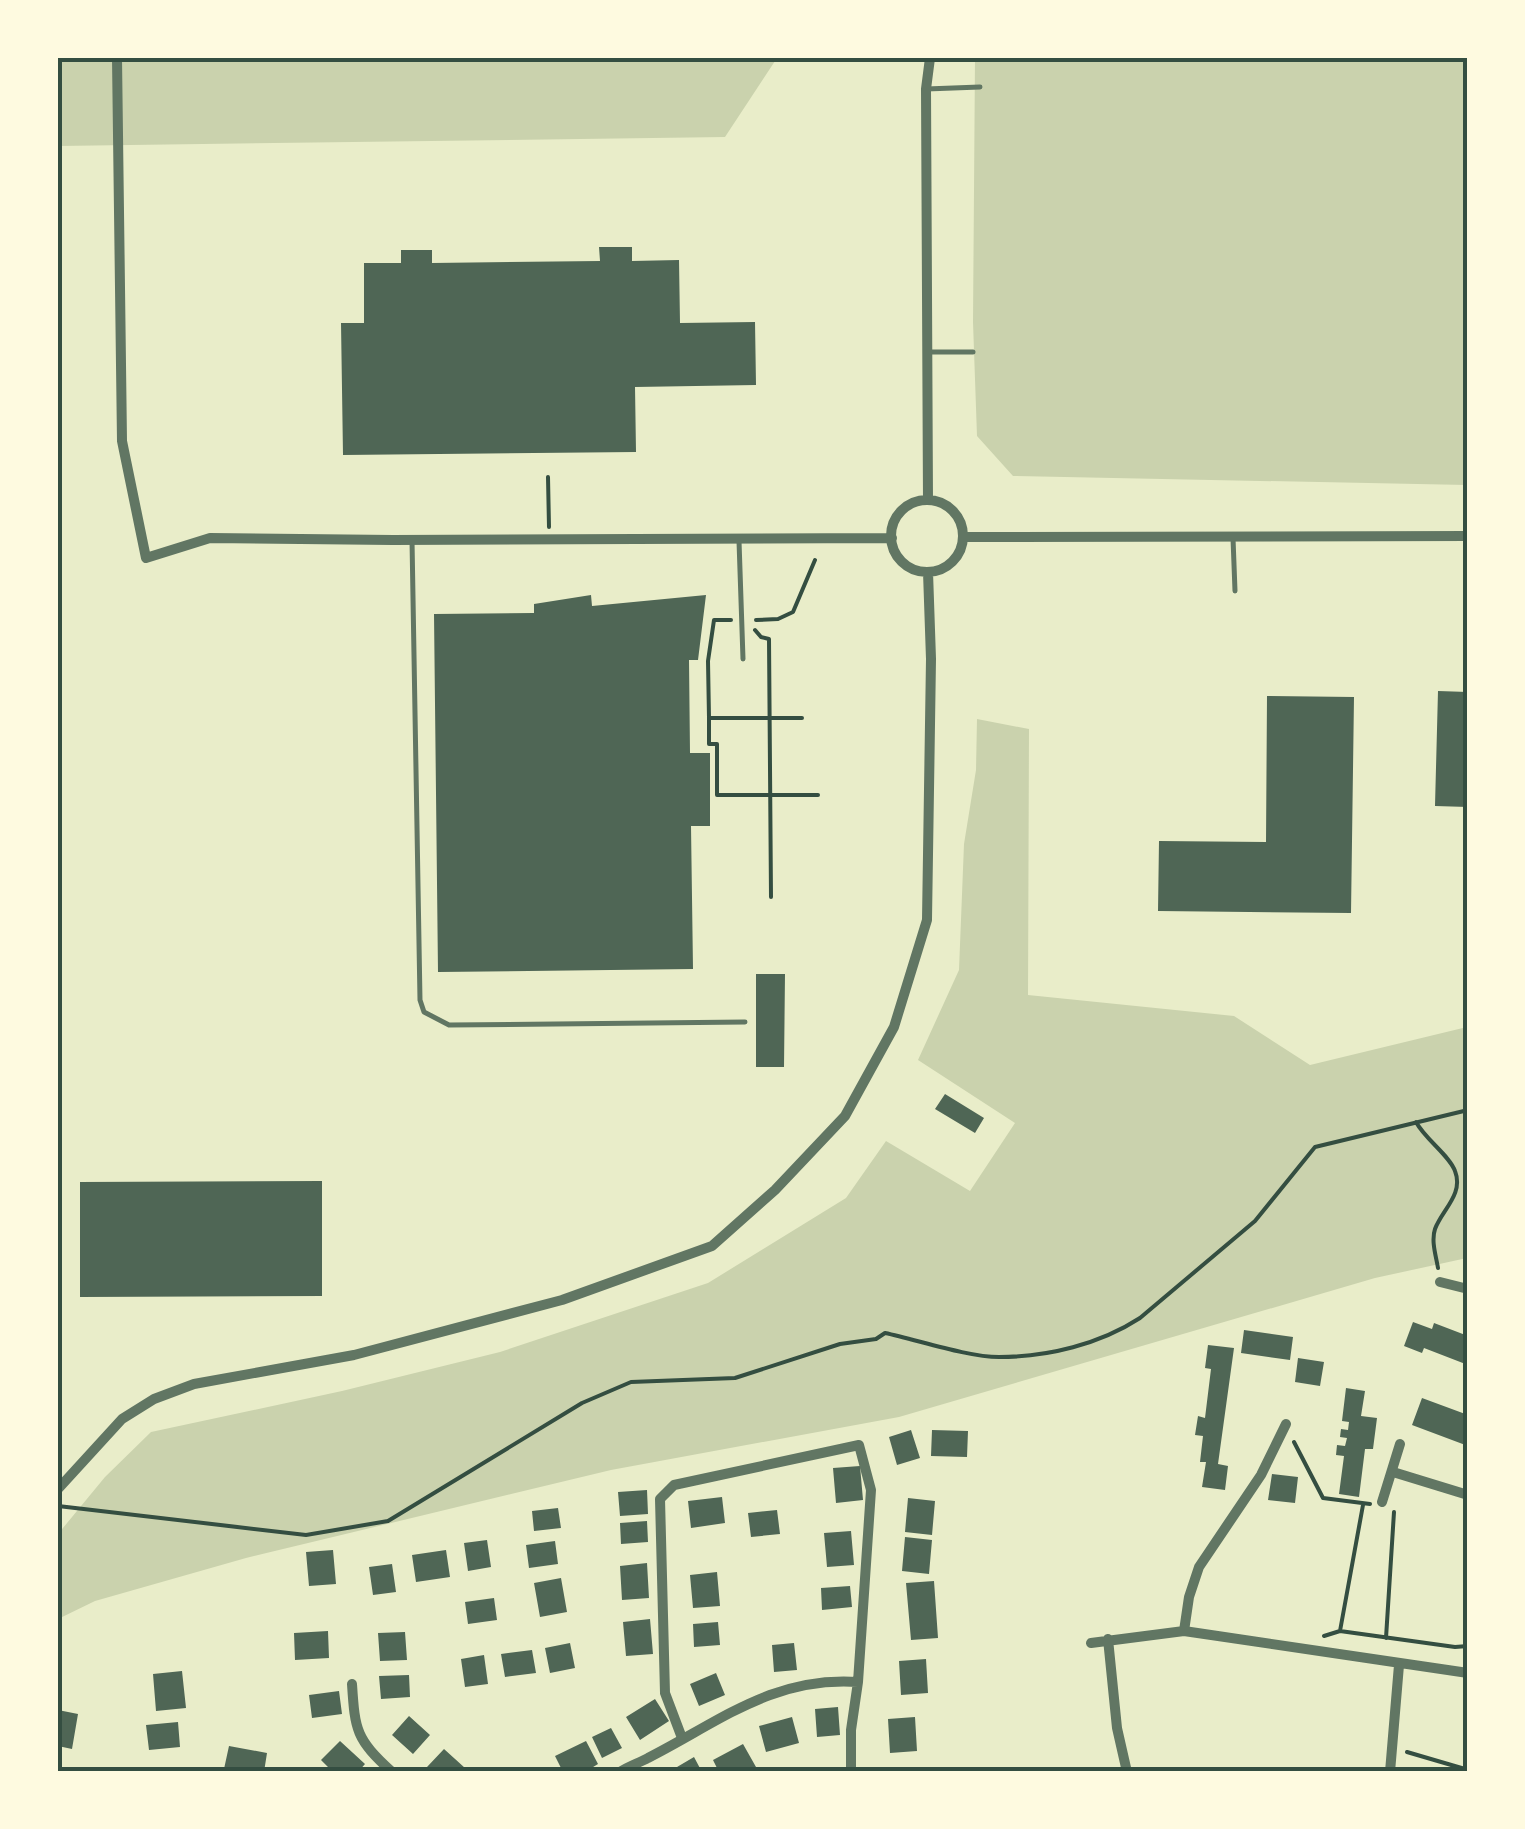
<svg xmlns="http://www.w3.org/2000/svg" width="1525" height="1829" font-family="Raleway,sans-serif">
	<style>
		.green { fill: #cad2ad }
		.building { fill: #4f6655 }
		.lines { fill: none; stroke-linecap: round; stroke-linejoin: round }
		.path { stroke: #344e41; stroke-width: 4 }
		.service { stroke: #617663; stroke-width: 5 }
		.minor { stroke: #617663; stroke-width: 10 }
		.neatline { fill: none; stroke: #344e41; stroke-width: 4 }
	</style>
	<rect width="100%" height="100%" fill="#e9edc9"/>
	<path class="green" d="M 58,58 L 777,58 L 725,137 L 58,146 Z
		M 975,58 L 1467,58 L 1467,485 L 1013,476 L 977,436 L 973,322 Z
		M 977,719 L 1029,729 L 1028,995 L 1234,1016 L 1310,1065 L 1467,1027 L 1467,1258 L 1375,1278 L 899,1417 L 611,1470 L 246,1558 L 95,1601 L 58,1619 L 58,1534 L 105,1477 L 151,1432 L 342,1391 L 500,1352 L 708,1283 L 846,1198 L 886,1141 L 970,1191 L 1015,1123 L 918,1060 L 959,970 L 964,844 L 976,770 Z"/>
	<path class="building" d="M 599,247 L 632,247 L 632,261 L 679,260 L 680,323 L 755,322 L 756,385 L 635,387 L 636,452 L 343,455 L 341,323 L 364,323 L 364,263 L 401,263 L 401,250 L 432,250 L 432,263 L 600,261 Z
		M 591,595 L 592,606 L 706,595 L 698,660 L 689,660 L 690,753 L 710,753 L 710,826 L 691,826 L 693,969 L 438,972 L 434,614 L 534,613 L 534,604 Z
		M 1438,691 L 1468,692 L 1468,807 L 1435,806 Z
		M 1267,696 L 1354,697 L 1351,913 L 1158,911 L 1159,841 L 1266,842 Z
		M 756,974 L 785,974 L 784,1067 L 756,1067 Z
		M 945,1094 L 984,1118 L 975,1133 L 935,1109 Z
		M 322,1181 L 322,1296 L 80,1297 L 80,1182 Z
		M 1413,1322 L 1432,1329 L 1434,1323 L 1468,1336 L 1468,1365 L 1424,1348 L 1422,1353 L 1404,1346 Z
		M 1244,1330 L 1293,1337 L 1290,1360 L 1241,1353 Z
		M 1208,1345 L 1234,1348 L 1218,1464 L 1228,1466 L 1225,1490 L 1202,1487 L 1206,1462 L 1200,1462 L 1203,1436 L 1195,1435 L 1198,1416 L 1205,1418 L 1211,1369 L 1205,1368 Z
		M 1298,1358 L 1324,1362 L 1320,1386 L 1295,1382 Z
		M 1346,1388 L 1365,1391 L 1361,1416 L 1377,1418 L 1373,1449 L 1365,1449 L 1359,1497 L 1339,1494 L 1344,1456 L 1336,1455 L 1337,1445 L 1345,1446 L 1347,1438 L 1340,1437 L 1341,1429 L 1348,1430 L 1349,1422 L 1342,1421 Z
		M 1422,1398 L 1468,1415 L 1468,1446 L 1412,1425 Z
		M 911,1430 L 920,1458 L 897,1465 L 889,1437 Z
		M 932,1430 L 968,1431 L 967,1457 L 931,1456 Z
		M 860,1466 L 863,1500 L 836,1503 L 833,1468 Z
		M 1272,1474 L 1298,1477 L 1295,1503 L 1268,1500 Z
		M 647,1490 L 648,1514 L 620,1516 L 618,1492 Z
		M 722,1497 L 725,1523 L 691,1528 L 688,1501 Z
		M 908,1498 L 935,1501 L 932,1535 L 905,1532 Z
		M 558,1508 L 561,1528 L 534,1531 L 532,1511 Z
		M 777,1510 L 780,1534 L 751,1537 L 748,1513 Z
		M 647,1521 L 648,1542 L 621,1544 L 620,1523 Z
		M 851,1531 L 854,1565 L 827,1567 L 824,1533 Z
		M 905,1537 L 932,1540 L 929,1574 L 902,1571 Z
		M 487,1540 L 491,1567 L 468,1571 L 464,1543 Z
		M 555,1541 L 558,1564 L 529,1568 L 526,1545 Z
		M 333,1550 L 336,1584 L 309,1586 L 306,1552 Z
		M 446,1550 L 450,1577 L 416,1582 L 412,1555 Z
		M 647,1563 L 649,1598 L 622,1600 L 620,1566 Z
		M 392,1564 L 396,1592 L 373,1595 L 369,1567 Z
		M 717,1572 L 720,1606 L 693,1608 L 690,1575 Z
		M 561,1578 L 567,1612 L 540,1617 L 534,1583 Z
		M 934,1581 L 938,1638 L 911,1640 L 906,1583 Z
		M 850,1586 L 852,1607 L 822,1610 L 821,1588 Z
		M 494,1598 L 497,1620 L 468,1624 L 465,1602 Z
		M 650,1619 L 653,1654 L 626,1656 L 623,1622 Z
		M 718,1622 L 720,1645 L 694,1647 L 693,1624 Z
		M 328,1631 L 329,1658 L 295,1660 L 294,1633 Z
		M 405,1632 L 407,1660 L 380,1661 L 378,1633 Z
		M 570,1643 L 575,1668 L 550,1673 L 545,1648 Z
		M 794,1643 L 797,1670 L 774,1672 L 772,1645 Z
		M 532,1650 L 536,1673 L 505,1677 L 501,1654 Z
		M 484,1655 L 488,1684 L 465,1687 L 461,1659 Z
		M 926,1659 L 928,1693 L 901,1695 L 899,1661 Z
		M 182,1671 L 186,1708 L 156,1711 L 153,1674 Z
		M 716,1673 L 725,1695 L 699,1706 L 690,1684 Z
		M 409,1675 L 410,1697 L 381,1699 L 379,1676 Z
		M 339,1691 L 342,1714 L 312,1718 L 309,1695 Z
		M 655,1699 L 669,1721 L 640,1740 L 626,1717 Z
		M 838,1707 L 840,1735 L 817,1737 L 815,1709 Z
		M 58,1710 L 78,1714 L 72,1749 L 58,1746 Z
		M 409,1716 L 430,1735 L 413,1754 L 392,1735 Z
		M 792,1717 L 799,1743 L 766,1752 L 759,1726 Z
		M 915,1717 L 917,1751 L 890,1753 L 888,1719 Z
		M 178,1722 L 180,1747 L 149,1750 L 146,1725 Z
		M 611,1728 L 622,1748 L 602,1758 L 592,1737 Z
		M 340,1741 L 365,1764 L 358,1772 L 333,1772 L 321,1760 Z
		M 586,1741 L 598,1764 L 585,1772 L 563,1772 L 555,1756 Z
		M 743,1744 L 756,1767 L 748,1772 L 719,1772 L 713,1760 Z
		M 229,1746 L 267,1753 L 264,1772 L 224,1769 Z
		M 444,1749 L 465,1768 L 462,1772 L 432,1772 L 427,1767 Z
		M 694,1757 L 702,1772 L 680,1772 L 677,1767 Z"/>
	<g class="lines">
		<path class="path" d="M 548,477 L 549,527
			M 756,620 L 778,619 L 793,612 L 815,560
			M 755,630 L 761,637 L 769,639 L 771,897
			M 709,718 L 708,661 L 714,620 L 731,620
			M 802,718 L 709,718 L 709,744 L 717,744 L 717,795 L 818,795
			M 1416,1122 C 1425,1139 1450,1156 1455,1171 C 1464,1194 1442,1210 1435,1229 C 1431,1241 1436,1256 1438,1268
			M 1294,1442 L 1323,1498 L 1370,1504
			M 58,1506 L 306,1535 L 388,1521 L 582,1403 L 631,1382 L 735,1378 L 840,1344 L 876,1339 L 885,1333 C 918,1340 968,1357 999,1357 C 1048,1357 1100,1344 1140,1318 L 1255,1221 L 1315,1147 L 1468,1110
			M 1340,1631 L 1363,1505
			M 1324,1636 L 1340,1631 L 1455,1647 L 1468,1646
			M 1386,1638 L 1394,1512
			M 1407,1752 L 1465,1769 L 1468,1763"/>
		<path class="service" d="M 926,89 L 980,87
			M 929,352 L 973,352
			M 1233,538 L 1235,591
			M 412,540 L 420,1000 L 424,1012 L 449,1025 L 745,1022
			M 739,541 L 743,659"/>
		<path class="minor" d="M 117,58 L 122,441 L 146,558 L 210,538 L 393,540 L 892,538
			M 928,500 L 926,89 L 930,58
			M891 536a36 36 0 1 1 72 0a36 36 0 1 1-72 0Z
			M 963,537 L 1468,536
			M 1440,1282 L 1468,1289
			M 1393,1472 L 1468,1495
			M 58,1489 L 122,1419 L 154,1399 L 194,1384 L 354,1355 L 562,1300 L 712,1246 L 775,1190 L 845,1116 L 894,1027 L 927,920 L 931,659 L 928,572
			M 1382,1502 L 1400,1444
			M 1184,1631 L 1189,1597 L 1199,1567 L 1261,1475 L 1286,1424
			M 1108,1639 L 1117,1728 L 1127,1772
			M 1091,1643 L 1184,1631 L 1468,1673
			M 352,1684 C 355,1731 356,1739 392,1772
			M 682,1738 L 665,1693 L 660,1499 L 674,1485 L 859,1445 L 871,1490 L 858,1682 L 851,1730 L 851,1772
			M 620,1772 C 629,1766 639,1763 648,1758 C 719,1722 773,1676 858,1682
			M 1390,1772 L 1399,1665"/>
	</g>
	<rect width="1525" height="1829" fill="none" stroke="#fefae0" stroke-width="120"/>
	<rect x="60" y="60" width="1405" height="1709" class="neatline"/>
</svg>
